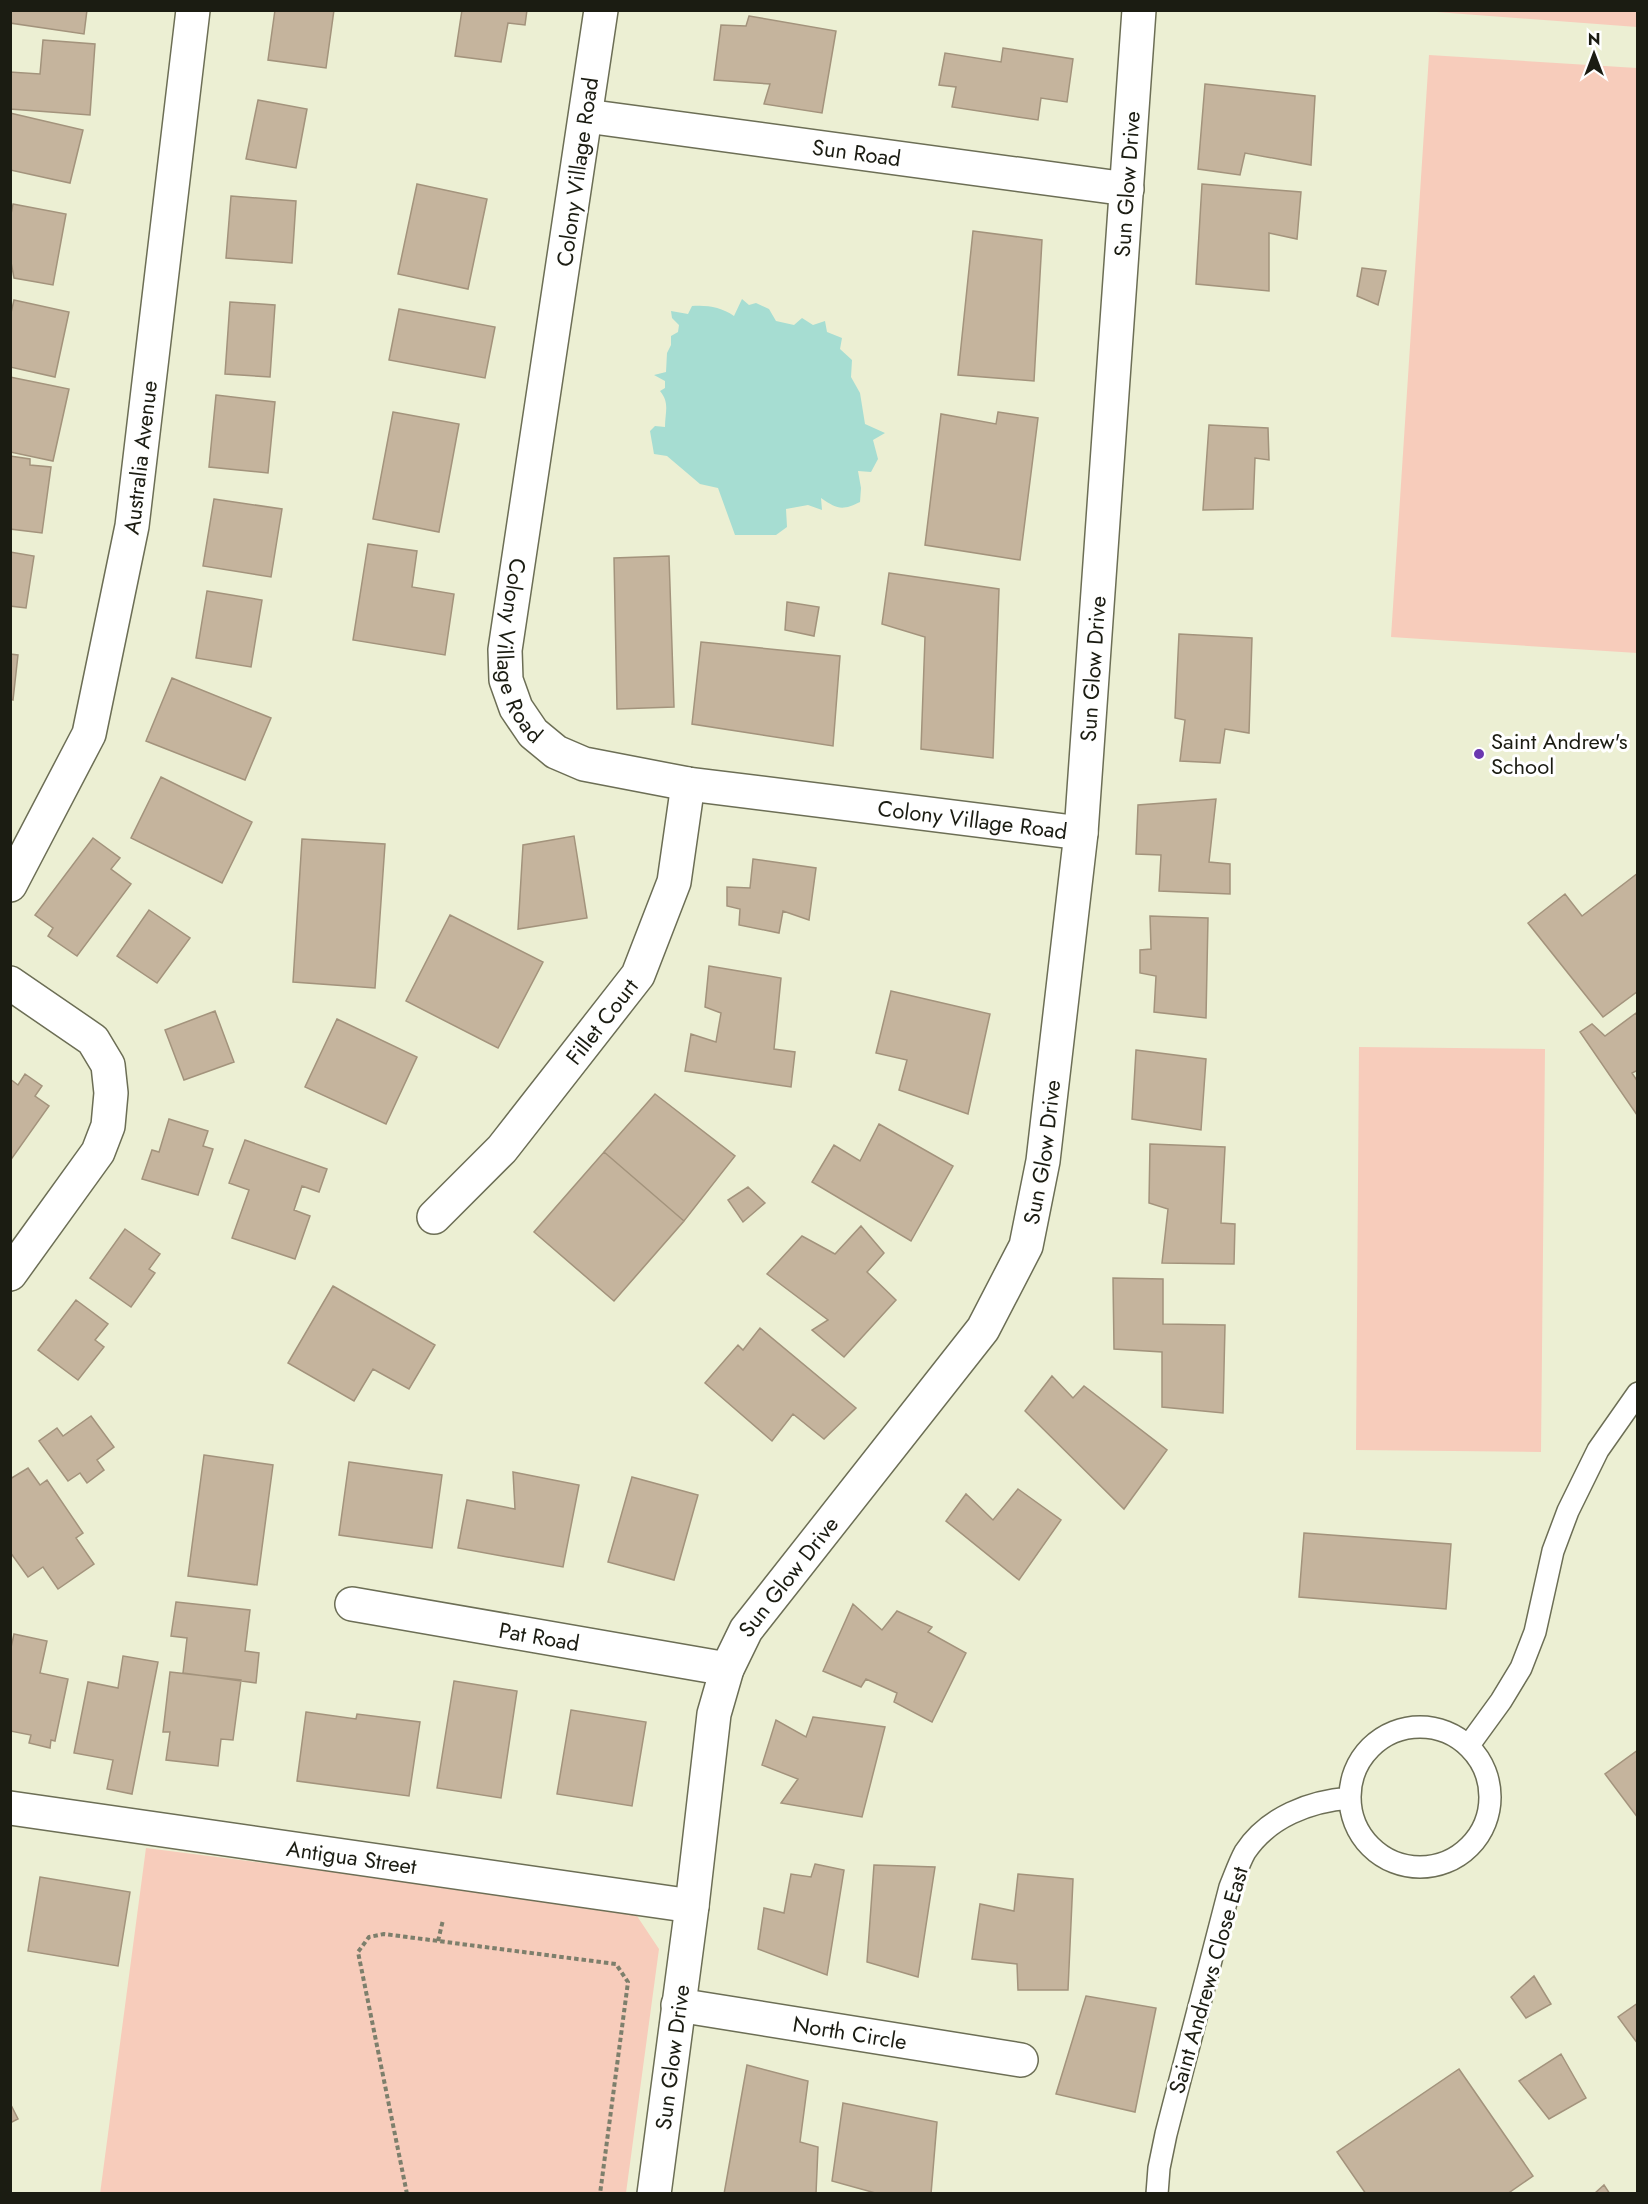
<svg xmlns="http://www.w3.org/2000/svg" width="1648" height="2204" font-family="Jost,sans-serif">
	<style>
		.green { fill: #f7ccbb }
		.water { fill: #a6ddd2 }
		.building { fill: #c5b49d; stroke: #a3937c; stroke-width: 1.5 }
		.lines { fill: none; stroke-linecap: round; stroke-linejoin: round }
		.lane-casing { stroke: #6c6e55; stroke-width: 24 }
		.street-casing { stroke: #6c6e55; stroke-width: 36 }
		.path { stroke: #7d7f6c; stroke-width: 4; stroke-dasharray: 4.5 3; stroke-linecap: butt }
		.lane { stroke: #fff; stroke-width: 21 }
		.street { stroke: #fff; stroke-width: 33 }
		.poi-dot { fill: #6b38b0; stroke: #fff; stroke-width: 2 }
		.labels { text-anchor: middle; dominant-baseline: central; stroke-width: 6; stroke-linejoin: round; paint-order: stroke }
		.street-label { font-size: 22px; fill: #1b1c12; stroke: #fff }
		.poi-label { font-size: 22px; fill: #1b1c12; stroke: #fff; text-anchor: start }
	</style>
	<rect width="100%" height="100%" fill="#ecefd3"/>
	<path class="green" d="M 1423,11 L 1637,11 L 1637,27 Z
		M 1429,55 L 1637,68 L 1637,653 L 1391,637 Z
		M 1359,1047 L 1545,1049 L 1541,1452 L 1356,1450 Z
		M 146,1848 L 633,1910 L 659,1949 L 626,2193 L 100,2194 Z"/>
	<path class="water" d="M 742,299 L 749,305 L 756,303 L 769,309 L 776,321 L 794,325 L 802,318 L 813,325 L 825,321 L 827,332 L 842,338 L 840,349 L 852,360 L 851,377 L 860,393 L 865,424 L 885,433 L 873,440 L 878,459 L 871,472 L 858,471 L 861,488 L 860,502 C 842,511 837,509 821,498 L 822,510 L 808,505 L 786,509 L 787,527 L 776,535 L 735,535 L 718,488 L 700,484 L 667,456 L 654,454 L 650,431 L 655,426 L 665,427 C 665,412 670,403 660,391 L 665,388 L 665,381 L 654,375 L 666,372 L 667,353 L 671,345 L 671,336 L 678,332 L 679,325 L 672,318 L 671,311 L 688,314 L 692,306 C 708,305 721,307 734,316 Z"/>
	<path class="building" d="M 10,10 L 87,10 L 84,34 L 10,23 Z
		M 275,10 L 334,10 L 326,68 L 268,60 Z
		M 462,10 L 527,10 L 525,25 L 508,23 L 501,62 L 455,56 Z
		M 749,16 L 836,31 L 822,113 L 764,104 L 770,84 L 714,80 L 721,25 L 746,26 Z
		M 43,40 L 95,44 L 90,115 L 10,109 L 10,72 L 40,74 Z
		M 1003,48 L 1073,59 L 1067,102 L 1041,98 L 1038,120 L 952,107 L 956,87 L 939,85 L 945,53 L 1001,62 Z
		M 1205,84 L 1315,96 L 1311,165 L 1245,153 L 1240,175 L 1198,169 Z
		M 258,100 L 307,109 L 296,168 L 246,159 Z
		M 10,113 L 83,130 L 70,183 L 10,170 Z
		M 417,184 L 487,199 L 468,289 L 398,274 Z
		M 1202,184 L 1301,192 L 1297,239 L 1269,233 L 1269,291 L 1196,284 Z
		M 231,196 L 296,201 L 292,263 L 226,258 Z
		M 13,204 L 66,214 L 53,285 L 14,278 L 10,257 L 10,219 Z
		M 973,231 L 1042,240 L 1034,381 L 958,375 Z
		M 1362,268 L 1386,271 L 1378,305 L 1357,296 Z
		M 14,300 L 69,312 L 55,377 L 10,367 L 10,317 Z
		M 230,302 L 275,305 L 270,377 L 225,374 Z
		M 399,309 L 495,327 L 485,378 L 389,360 Z
		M 10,377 L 69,389 L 53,461 L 10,452 Z
		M 216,395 L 275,402 L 268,473 L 209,467 Z
		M 393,412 L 459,424 L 439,532 L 373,519 Z
		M 998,412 L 1038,418 L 1020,560 L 925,545 L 941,414 L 996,424 Z
		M 1209,425 L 1268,428 L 1269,460 L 1255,458 L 1253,509 L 1203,510 Z
		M 10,456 L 30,459 L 30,465 L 51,467 L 42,533 L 10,529 Z
		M 214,499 L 282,509 L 271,577 L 203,566 Z
		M 368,544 L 417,551 L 412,587 L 454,594 L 445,655 L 353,640 Z
		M 10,552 L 34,556 L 26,608 L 10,606 Z
		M 669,556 L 674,707 L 617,709 L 614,558 Z
		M 889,573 L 999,589 L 993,758 L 921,749 L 925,637 L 882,624 Z
		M 207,591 L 262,600 L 251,667 L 196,658 Z
		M 787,602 L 819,607 L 814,636 L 785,630 Z
		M 1179,634 L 1252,638 L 1249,733 L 1225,729 L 1220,763 L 1180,761 L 1185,720 L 1175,718 Z
		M 701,642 L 840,656 L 833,746 L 692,724 Z
		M 10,654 L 18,655 L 13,700 L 10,699 Z
		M 172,678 L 271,718 L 245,780 L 146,741 Z
		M 161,777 L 252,822 L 222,883 L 131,838 Z
		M 1216,799 L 1209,862 L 1230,864 L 1230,894 L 1159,891 L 1161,855 L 1136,854 L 1138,805 Z
		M 574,836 L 587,918 L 518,929 L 523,845 Z
		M 93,838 L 120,858 L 111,869 L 131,884 L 77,956 L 48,936 L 53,928 L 35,915 Z
		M 302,839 L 385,844 L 375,988 L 293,982 Z
		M 753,859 L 816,868 L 809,920 L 783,911 L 779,933 L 739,925 L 740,909 L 727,906 L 727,887 L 750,888 Z
		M 1638,873 L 1638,991 L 1603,1017 L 1528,923 L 1565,894 L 1582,916 Z
		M 149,910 L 190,938 L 157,983 L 117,956 Z
		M 450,915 L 543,962 L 498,1048 L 406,1001 Z
		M 1150,916 L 1208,918 L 1206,1018 L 1154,1012 L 1156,976 L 1140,973 L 1140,950 L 1151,949 Z
		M 709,966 L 781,978 L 774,1049 L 795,1052 L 791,1087 L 685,1071 L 691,1034 L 716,1042 L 721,1013 L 705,1007 Z
		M 891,991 L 990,1014 L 968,1114 L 899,1090 L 907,1060 L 876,1053 Z
		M 215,1011 L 234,1062 L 184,1080 L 165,1030 Z
		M 1636,1013 L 1638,1016 L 1638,1070 L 1632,1073 L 1638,1082 L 1637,1115 L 1580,1032 L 1592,1024 L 1605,1036 Z
		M 337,1019 L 417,1057 L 386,1124 L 305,1087 Z
		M 1136,1050 L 1206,1059 L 1201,1130 L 1132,1119 Z
		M 25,1074 L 42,1086 L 35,1096 L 49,1106 L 10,1161 L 10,1079 L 18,1085 Z
		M 655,1094 L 735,1156 L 684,1221 L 604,1152 Z
		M 169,1119 L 208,1131 L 203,1146 L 213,1149 L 198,1195 L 142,1179 L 152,1150 L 159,1152 Z
		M 879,1124 L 953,1166 L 911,1241 L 812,1182 L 834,1145 L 860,1161 Z
		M 245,1140 L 327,1169 L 319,1192 L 302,1186 L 294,1210 L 310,1216 L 295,1259 L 232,1238 L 249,1190 L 229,1183 Z
		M 1150,1144 L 1225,1147 L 1221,1223 L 1235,1224 L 1234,1264 L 1162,1263 L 1168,1209 L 1149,1203 Z
		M 604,1152 L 684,1221 L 614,1301 L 534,1232 Z
		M 748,1187 L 765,1203 L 743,1222 L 728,1200 Z
		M 861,1226 L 884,1253 L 867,1272 L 896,1300 L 844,1357 L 812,1330 L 828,1320 L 767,1274 L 802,1236 L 835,1254 Z
		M 125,1229 L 160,1254 L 149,1269 L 155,1273 L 131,1307 L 90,1278 Z
		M 1113,1278 L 1163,1279 L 1163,1324 L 1225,1325 L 1223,1413 L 1162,1407 L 1162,1352 L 1114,1349 Z
		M 333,1286 L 435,1345 L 409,1389 L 373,1369 L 354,1401 L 288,1363 Z
		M 76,1300 L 108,1324 L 95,1340 L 104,1347 L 78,1380 L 38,1350 Z
		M 760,1328 L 856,1408 L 824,1439 L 793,1414 L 772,1441 L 705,1383 L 738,1345 L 743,1350 Z
		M 1052,1376 L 1073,1398 L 1084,1386 L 1167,1450 L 1124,1509 L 1025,1411 Z
		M 91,1416 L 114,1447 L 97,1460 L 104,1470 L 87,1483 L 80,1473 L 68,1481 L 39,1441 L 57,1428 L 63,1436 Z
		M 204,1455 L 273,1465 L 257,1585 L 188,1576 Z
		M 349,1462 L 442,1475 L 432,1548 L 339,1535 Z
		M 28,1468 L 40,1485 L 47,1480 L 83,1533 L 76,1538 L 94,1564 L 58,1589 L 43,1567 L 28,1577 L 10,1552 L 10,1479 Z
		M 513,1472 L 579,1485 L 563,1567 L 458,1548 L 467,1500 L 515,1509 Z
		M 632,1477 L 698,1495 L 674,1580 L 608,1562 Z
		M 1018,1489 L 1061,1520 L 1019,1580 L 946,1521 L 966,1494 L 993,1520 Z
		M 1304,1533 L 1451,1544 L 1446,1609 L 1299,1597 Z
		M 176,1602 L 250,1610 L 245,1651 L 259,1653 L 256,1683 L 183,1673 L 187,1638 L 171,1636 Z
		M 853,1604 L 882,1630 L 897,1611 L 932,1627 L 928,1632 L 966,1653 L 932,1722 L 894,1702 L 897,1693 L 866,1679 L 861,1687 L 823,1671 Z
		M 14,1634 L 47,1641 L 40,1673 L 68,1679 L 55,1741 L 51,1740 L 50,1748 L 29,1743 L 31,1735 L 10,1731 L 10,1652 Z
		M 123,1656 L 158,1662 L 132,1794 L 107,1789 L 113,1760 L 74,1753 L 88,1682 L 118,1688 Z
		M 170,1672 L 241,1680 L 233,1740 L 221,1739 L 218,1766 L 166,1760 L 170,1732 L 163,1732 Z
		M 454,1681 L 517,1691 L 501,1798 L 437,1788 Z
		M 571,1710 L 646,1722 L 632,1806 L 557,1794 Z
		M 306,1712 L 356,1719 L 357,1714 L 420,1722 L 409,1796 L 297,1781 Z
		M 813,1717 L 885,1727 L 862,1817 L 781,1803 L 798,1779 L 762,1765 L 776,1720 L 806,1737 Z
		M 1638,1750 L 1638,1818 L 1605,1774 Z
		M 815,1864 L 844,1870 L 827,1975 L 758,1949 L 764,1908 L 784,1913 L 791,1874 L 811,1877 Z
		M 874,1865 L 935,1867 L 918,1977 L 867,1962 Z
		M 1018,1874 L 1073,1879 L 1068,1990 L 1018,1990 L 1017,1964 L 972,1959 L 980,1904 L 1014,1911 Z
		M 40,1877 L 130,1892 L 118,1966 L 28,1951 Z
		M 1534,1976 L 1551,2004 L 1526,2018 L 1511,1997 Z
		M 1086,1996 L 1156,2008 L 1135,2112 L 1056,2094 Z
		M 1638,2003 L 1638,2044 L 1618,2017 Z
		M 1561,2054 L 1586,2098 L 1549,2119 L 1519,2081 Z
		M 747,2065 L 808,2081 L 800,2142 L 818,2147 L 816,2194 L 724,2194 Z
		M 1459,2069 L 1533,2176 L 1507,2194 L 1366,2194 L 1337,2152 Z
		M 10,2103 L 18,2119 L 10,2123 Z
		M 843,2103 L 937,2122 L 931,2194 L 879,2194 L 832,2181 Z
		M 1604,2185 L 1610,2194 L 1594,2194 Z"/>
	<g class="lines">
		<defs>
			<path id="lane" d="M1350 1797a70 70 0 1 1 140 0a70 70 0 1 1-140 0Z
				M 1469,1745 L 1501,1701 L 1521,1668 L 1535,1632 L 1553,1551 L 1568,1511 L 1598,1450 L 1638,1393
				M 1157,2194 L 1159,2168 L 1166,2134 L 1230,1887 C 1235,1875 1239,1863 1245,1852 C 1268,1817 1310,1801 1350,1798"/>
			<g id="street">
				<path id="s1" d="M 601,10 L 505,650 L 506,680 L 516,708 L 533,733 L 556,752 L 584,764 L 688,784 L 1081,833"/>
				<path id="s2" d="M 586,116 L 1127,189"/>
				<path id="s3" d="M 10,885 L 89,734 L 132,526 L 193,10"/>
				<path d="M 10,983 L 93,1040 L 108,1065 L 111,1093 L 108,1126 L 98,1152 L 10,1274"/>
				<path id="s4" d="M 434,1217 L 502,1149 L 638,975 L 674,882 L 688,784"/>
				<path id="s5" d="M 352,1604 L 727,1669"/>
				<path id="s6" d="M 10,1808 L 692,1906"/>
				<path id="s7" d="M 678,2005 L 1021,2060"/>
				<path id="s8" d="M 654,2194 L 692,1906 L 714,1714 L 727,1669 L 746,1630 L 983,1329 L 1026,1246 L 1043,1161 L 1081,833 L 1139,10"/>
			</g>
		</defs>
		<use href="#lane" class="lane-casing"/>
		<use href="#street" class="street-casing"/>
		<path class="path" d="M 438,1941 L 443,1920
			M 407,2194 L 358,1952 L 369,1937 L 384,1934 L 616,1964 L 628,1982 L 600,2194"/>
		<use href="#lane" class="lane"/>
		<use href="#street" class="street"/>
	</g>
	<circle class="poi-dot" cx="1479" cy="754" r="6"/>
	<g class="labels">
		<g class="street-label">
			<text stroke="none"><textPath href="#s2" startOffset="273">Sun Road</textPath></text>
			<text transform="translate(577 172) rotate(-82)">Colony Village Road</text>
			<text stroke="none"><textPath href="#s8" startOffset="2118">Sun Glow Drive</textPath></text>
			<text stroke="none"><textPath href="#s3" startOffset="452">Australia Avenue</textPath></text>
			<text stroke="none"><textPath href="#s1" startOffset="650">Colony Village Road</textPath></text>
			<text stroke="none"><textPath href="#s8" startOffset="1632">Sun Glow Drive</textPath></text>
			<text stroke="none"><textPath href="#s1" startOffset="1190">Colony Village Road</textPath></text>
			<text stroke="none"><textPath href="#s4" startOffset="258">Fillet Court</textPath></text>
			<text stroke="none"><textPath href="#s8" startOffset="1146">Sun Glow Drive</textPath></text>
			<text stroke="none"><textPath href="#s8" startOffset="642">Sun Glow Drive</textPath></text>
			<text stroke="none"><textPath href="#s5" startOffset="190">Pat Road</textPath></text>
			<text stroke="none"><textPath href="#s6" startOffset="345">Antigua Street</textPath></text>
			<text transform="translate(1208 1980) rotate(-74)">Saint Andrews Close East</text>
			<text stroke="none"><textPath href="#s7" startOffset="174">North Circle</textPath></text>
			<text stroke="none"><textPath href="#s8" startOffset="138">Sun Glow Drive</textPath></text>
		</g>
		<g class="poi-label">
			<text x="1491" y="741">Saint Andrew's<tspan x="1491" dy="25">School</tspan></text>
		</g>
	</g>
	<rect width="1648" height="2204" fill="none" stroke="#1b1c12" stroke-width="24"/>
	<g transform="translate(1594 54)" stroke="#ffffff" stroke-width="4.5" paint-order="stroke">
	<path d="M0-4.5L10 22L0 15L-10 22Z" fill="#1b1c12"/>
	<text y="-9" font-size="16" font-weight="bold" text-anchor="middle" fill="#1b1c12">N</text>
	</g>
</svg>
